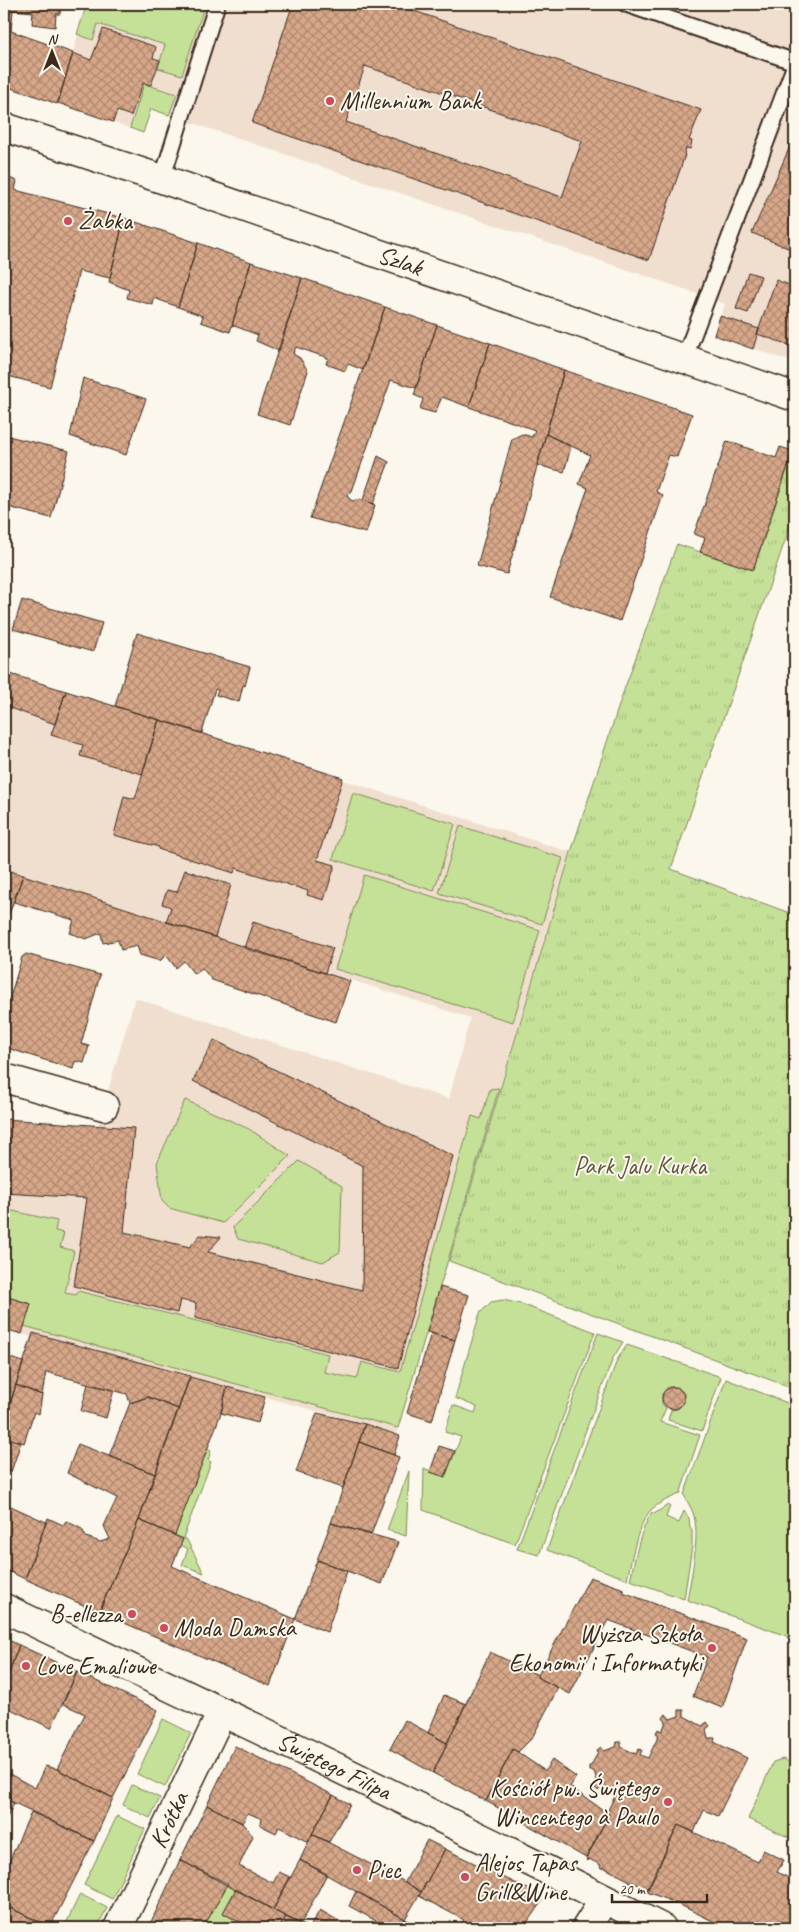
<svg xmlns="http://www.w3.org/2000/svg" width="799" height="1932" font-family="Caveat,sans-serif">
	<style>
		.built { fill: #f0dfce }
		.grass { fill: #c5e198; stroke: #80865b }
		.park { fill: url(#park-tufts); stroke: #80865b }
		.building { fill: url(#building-cross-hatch); stroke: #3b2a1e; fill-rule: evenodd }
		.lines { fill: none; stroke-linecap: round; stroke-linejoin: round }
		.lane-casing { stroke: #3b2a1e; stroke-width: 19 }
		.street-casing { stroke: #3b2a1e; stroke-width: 31 }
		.lane { stroke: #fbf7ec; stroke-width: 15 }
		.street { stroke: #fbf7ec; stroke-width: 28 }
		.poi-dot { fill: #d1495b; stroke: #fbf7ec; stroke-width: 2 }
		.labels { text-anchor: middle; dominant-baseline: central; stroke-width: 4; stroke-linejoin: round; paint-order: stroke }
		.poi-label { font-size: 25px; fill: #3b2a1e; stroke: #fbf7ec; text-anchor: start }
		.street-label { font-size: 25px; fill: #3b2a1e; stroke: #fbf7ec }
		.park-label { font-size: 25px; fill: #5e583c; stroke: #fbf7ec }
	</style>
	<defs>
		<pattern id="park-tufts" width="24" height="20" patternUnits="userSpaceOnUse" patternTransform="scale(1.25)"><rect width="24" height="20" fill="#c5e198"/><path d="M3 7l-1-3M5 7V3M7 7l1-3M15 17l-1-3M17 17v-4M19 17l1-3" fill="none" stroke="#aac183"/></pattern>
		<pattern id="building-cross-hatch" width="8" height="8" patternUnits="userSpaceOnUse" patternTransform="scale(1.25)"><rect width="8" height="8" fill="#d7a789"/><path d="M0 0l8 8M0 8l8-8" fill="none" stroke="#b0886f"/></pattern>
	</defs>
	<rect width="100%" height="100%" fill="#fbf7ec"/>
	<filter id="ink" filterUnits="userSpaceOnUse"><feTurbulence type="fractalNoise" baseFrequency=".02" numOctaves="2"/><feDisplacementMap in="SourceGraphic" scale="10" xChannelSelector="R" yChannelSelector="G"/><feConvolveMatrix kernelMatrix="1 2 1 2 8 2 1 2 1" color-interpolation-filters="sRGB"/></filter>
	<g filter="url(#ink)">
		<path class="built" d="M 87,4 L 795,4 L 795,363 L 714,335 L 725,304 L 678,287 L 151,109 L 143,133 L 58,103 Z
			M 4,672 L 570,852 L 396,1435 L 365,1424 L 190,1377 L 190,1376 L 33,1334 L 32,1337 L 4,1329 L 4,1119 L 98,1125 L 135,998 L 449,1099 L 470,1018 L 4,869 Z"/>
		<path class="grass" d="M 87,4 L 181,4 L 192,7 L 194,4 L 205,4 L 182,75 L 158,68 L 165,45 L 98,24 L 93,40 L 77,34 Z
			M 144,84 L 177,94 L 169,115 L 151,109 L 143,133 L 130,128 Z
			M 353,793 L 455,824 L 434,891 L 333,859 Z
			M 460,826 L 563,858 L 542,924 L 439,893 Z
			M 364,875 L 540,930 L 513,1022 L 335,969 Z
			M 499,1088 L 398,1428 L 24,1326 L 31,1304 L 4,1296 L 4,1209 L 57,1221 L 55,1231 L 64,1233 L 60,1247 L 74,1251 L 65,1293 L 76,1295 L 78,1291 L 328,1354 L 324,1372 L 357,1379 L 362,1362 L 400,1372 L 472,1116 L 481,1119 L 490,1089 Z
			M 185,1100 L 249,1129 L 290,1156 L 223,1223 L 169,1208 L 162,1201 L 157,1163 Z
			M 299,1161 L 342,1186 L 340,1252 L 323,1262 L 238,1239 L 233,1227 Z
			M 503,1300 L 521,1304 L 595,1332 L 515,1544 L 423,1510 L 424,1468 L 445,1477 L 461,1437 L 445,1432 L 453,1405 L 475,1413 L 477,1407 L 455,1398 L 480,1313 L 491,1302 Z
			M 598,1333 L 623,1342 L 613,1358 L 539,1555 L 517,1549 Z
			M 627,1345 L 721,1377 L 702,1431 L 668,1420 L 671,1410 L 678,1409 L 684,1403 L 684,1393 L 677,1387 L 668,1387 L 662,1394 L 662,1404 L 666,1408 L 660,1422 L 700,1435 L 680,1494 C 670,1498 660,1502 652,1509 C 637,1523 632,1559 627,1579 L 547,1550 L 617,1360 Z
			M 726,1379 L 795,1406 L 795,1639 L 687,1600 C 691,1578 701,1534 693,1513 C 691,1507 687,1501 684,1495 Z
			M 207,1449 L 211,1451 L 208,1460 L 211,1462 L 183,1538 L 187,1540 L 204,1573 L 182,1565 L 188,1549 L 180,1545 L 183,1539 L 175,1535 Z
			M 409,1471 L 406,1536 L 387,1530 Z
			M 668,1505 L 670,1506 L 666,1517 L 679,1523 L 684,1511 L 689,1518 L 690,1528 L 692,1529 L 692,1546 L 684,1599 L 630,1580 C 636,1556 639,1532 652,1512 L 654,1514 Z
			M 163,1719 L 191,1733 L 165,1787 L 137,1774 Z
			M 783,1759 L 795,1765 L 795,1840 L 748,1819 L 773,1762 Z
			M 132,1785 L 160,1798 L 150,1818 L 123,1805 Z
			M 117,1816 L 145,1829 L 112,1899 L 84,1885 Z
			M 228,1884 L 236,1889 L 223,1913 L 250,1928 L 203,1928 Z
			M 80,1894 L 107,1908 L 97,1928 L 64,1928 Z"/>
		<path class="park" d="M 793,453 L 795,455 L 795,512 L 671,869 L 795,915 L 795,1389 L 449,1261 L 571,852 L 623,693 L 677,544 L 753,570 Z"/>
		<path class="building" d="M 4,4 L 61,4 L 60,14 L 56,14 L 55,27 L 32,24 L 33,12 L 13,10 L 11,31 L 73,53 L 57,104 L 30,94 L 4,86 Z
			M 293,4 L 394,4 L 701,110 L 689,140 L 692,141 L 690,149 L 686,148 L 684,154 L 685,155 L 649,260 L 252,123 ZM 365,66 L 582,141 L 562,197 L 346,122 Z
			M 103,29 L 156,47 L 153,58 L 160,60 L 151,85 L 143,83 L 131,116 L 117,111 L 113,122 L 58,103 L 73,53 L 91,60 Z
			M 795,135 L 795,251 L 752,233 Z
			M 4,176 L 17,181 L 15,190 L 124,218 L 110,278 L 79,271 L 50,387 L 4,375 Z
			M 124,218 L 198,243 L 178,307 L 154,298 L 153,305 L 127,298 L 129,290 L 109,282 Z
			M 198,243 L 251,262 L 230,332 L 201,322 L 203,316 L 178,307 Z
			M 251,262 L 302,278 L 279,351 L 256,341 L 258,335 L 232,325 Z
			M 748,272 L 761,276 L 748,313 L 736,309 Z
			M 302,278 L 385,307 L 363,370 L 348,364 L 345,371 L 326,364 L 328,358 L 296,347 L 293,354 L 300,358 L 308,371 L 290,425 L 257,414 Z
			M 776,280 L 795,287 L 795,347 L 757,334 Z
			M 385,307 L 437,325 L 416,388 L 391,380 L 352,491 L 347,496 L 352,501 L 360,499 L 375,505 L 366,533 L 310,518 Z
			M 720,316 L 759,329 L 753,349 L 714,335 Z
			M 437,325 L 490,343 L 469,407 L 442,397 L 435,413 L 420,409 L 423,399 L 414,395 Z
			M 490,343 L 564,370 L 507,574 L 477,566 L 512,439 L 522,434 L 532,437 L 535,430 L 469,407 Z
			M 564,370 L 692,414 L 677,457 L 669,455 L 662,474 L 656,492 L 663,495 L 620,621 L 550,597 L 588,488 L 579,484 L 590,455 L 546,434 Z
			M 83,378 L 146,399 L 126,455 L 70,436 Z
			M 546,434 L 571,447 L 564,472 L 537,465 Z
			M 4,435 L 69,451 L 51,518 L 4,506 Z
			M 727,441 L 776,458 L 780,447 L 793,451 L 753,570 L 700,552 L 705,538 L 694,534 Z
			M 378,456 L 389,462 L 373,504 L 363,500 Z
			M 22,600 L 102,623 L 93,652 L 13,629 Z
			M 137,633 L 250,667 L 245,686 L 243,685 L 239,702 L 216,695 L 218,690 L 215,689 L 202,733 L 115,706 Z
			M 4,672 L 66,691 L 55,724 L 4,706 Z
			M 66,691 L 159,720 L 142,774 L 80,756 L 83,745 L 51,735 Z
			M 159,720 L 343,778 L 317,860 L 335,865 L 324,900 L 307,895 L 308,891 L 299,888 L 235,868 L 234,873 L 158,849 L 159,847 L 114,835 L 124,796 L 135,799 Z
			M 4,869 L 23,875 L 7,920 L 5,919 L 4,922 Z
			M 185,870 L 231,885 L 215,937 L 166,922 L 171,907 L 162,904 L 167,890 L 177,892 Z
			M 23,875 L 350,981 L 336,1022 L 212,980 L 202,968 L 194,974 L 184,961 L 176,968 L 166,955 L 160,961 L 140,955 L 137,946 L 121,950 L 118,940 L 103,943 L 101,933 L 86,939 L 70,933 L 74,920 L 14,902 Z
			M 253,922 L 333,948 L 325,973 L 244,948 Z
			M 26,954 L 100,975 L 81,1044 L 89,1046 L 84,1063 L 75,1061 L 73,1069 L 4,1047 L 4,1040 L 10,1017 L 6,1011 L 22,957 Z
			M 214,1040 L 453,1156 L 398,1368 L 195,1318 L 196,1303 L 180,1300 L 177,1313 L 74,1286 L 87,1198 L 4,1193 L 4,1119 L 134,1128 L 124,1232 L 190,1247 L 200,1235 L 221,1237 L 208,1252 L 362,1290 L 363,1166 L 193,1081 Z
			M 440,1287 L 469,1295 L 455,1340 L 427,1332 Z
			M 4,1296 L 31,1304 L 22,1334 L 4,1329 Z
			M 33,1333 L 190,1376 L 178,1409 L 148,1397 L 130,1403 L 127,1394 L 46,1372 L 42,1395 L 16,1385 Z
			M 431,1333 L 455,1340 L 432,1421 L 407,1413 Z
			M 4,1356 L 23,1362 L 6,1416 L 4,1415 Z
			M 190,1377 L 227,1387 L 221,1413 L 175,1535 L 139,1520 Z
			M 88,1384 L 114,1390 L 106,1418 L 81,1411 Z
			M 16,1385 L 42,1395 L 39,1414 L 34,1412 L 24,1443 L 4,1437 L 4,1425 Z
			M 227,1387 L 265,1397 L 258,1423 L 221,1413 Z
			M662 1398a11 11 0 1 1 22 0a11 11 0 1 1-22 0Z
			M 148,1397 L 178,1409 L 155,1474 L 109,1456 L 130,1403 Z
			M 317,1413 L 365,1424 L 343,1488 L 296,1472 Z
			M 365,1424 L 400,1436 L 394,1455 L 359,1442 Z
			M 4,1437 L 21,1442 L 11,1472 L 4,1469 Z
			M 359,1442 L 399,1457 L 371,1535 L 331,1523 Z
			M 78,1444 L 155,1474 L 139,1520 L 99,1612 L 25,1579 L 48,1518 L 63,1525 L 66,1521 L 82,1529 L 86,1537 L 100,1542 L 110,1539 L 104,1526 L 117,1498 L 67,1473 Z
			M 439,1446 L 455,1451 L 445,1477 L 430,1472 Z
			M 4,1503 L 46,1522 L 25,1579 L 4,1569 Z
			M 139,1520 L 183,1539 L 172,1566 L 295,1619 L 270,1686 L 99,1612 Z
			M 331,1523 L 398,1542 L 382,1584 L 317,1560 Z
			M 317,1560 L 347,1571 L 327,1632 L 295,1619 Z
			M 590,1577 L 624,1589 L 623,1592 L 747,1638 L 722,1708 L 693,1696 L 707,1657 L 608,1620 L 570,1694 L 537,1677 Z
			M 4,1638 L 19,1645 L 4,1686 Z
			M 19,1645 L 77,1672 L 51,1728 L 4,1706 L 4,1686 Z
			M 490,1652 L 538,1675 L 537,1677 L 558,1688 L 532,1738 L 518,1752 L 513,1749 L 486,1801 L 433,1773 Z
			M 77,1672 L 158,1710 L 113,1798 L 57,1769 L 85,1714 L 63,1704 Z
			M 444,1695 L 466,1704 L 447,1743 L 428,1733 Z
			M 679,1710 L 684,1710 L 684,1716 L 702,1726 L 707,1722 L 710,1726 L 706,1729 L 708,1738 L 715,1738 L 714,1742 L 747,1758 L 718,1816 L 704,1810 L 694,1832 L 678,1825 L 646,1892 L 644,1891 L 645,1889 L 633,1882 L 632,1884 L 629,1883 L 630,1881 L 603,1867 L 603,1869 L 600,1867 L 601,1865 L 589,1859 L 588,1861 L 586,1859 L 609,1814 L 607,1812 L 616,1794 L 602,1787 L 598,1791 L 594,1787 L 598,1784 L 594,1771 L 589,1771 L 589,1766 L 591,1766 L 598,1752 L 597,1750 L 601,1747 L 604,1751 L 616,1747 L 617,1742 L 621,1742 L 621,1747 L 636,1754 L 639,1749 L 642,1750 L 640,1755 L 648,1758 L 659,1735 L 656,1733 L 658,1729 L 662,1731 L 666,1722 L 663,1718 L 666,1714 L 670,1719 L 679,1716 Z
			M 405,1720 L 447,1743 L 433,1773 L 390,1749 Z
			M 235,1746 L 333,1795 L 308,1842 L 279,1827 L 276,1833 L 260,1825 L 262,1819 L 248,1813 L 242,1823 L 207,1805 Z
			M 513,1749 L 545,1771 L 552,1760 L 576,1777 L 570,1787 L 609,1814 L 586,1858 L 486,1801 Z
			M 45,1766 L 57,1769 L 113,1798 L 94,1841 L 4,1798 L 4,1771 L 35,1788 Z
			M 333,1795 L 350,1804 L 329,1842 L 312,1834 Z
			M 4,1798 L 14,1803 L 8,1816 L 4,1814 Z
			M 207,1805 L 242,1823 L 253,1836 L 239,1866 L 273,1883 L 279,1872 L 290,1877 L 273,1910 L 180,1860 Z
			M 31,1812 L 94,1841 L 50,1927 L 4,1905 L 4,1873 Z
			M 678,1825 L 758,1862 L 763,1850 L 784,1860 L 777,1872 L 795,1881 L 795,1928 L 727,1928 L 676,1903 L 647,1892 Z
			M 312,1834 L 405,1882 L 421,1892 L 405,1919 L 300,1860 Z
			M 427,1840 L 445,1849 L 421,1892 L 405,1882 Z
			M 445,1849 L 540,1895 L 542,1901 L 523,1928 L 458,1928 L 464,1920 L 419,1896 Z
			M 180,1860 L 228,1884 L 203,1928 L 158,1928 L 150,1924 Z
			M 300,1860 L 327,1874 L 301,1924 L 273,1910 Z
			M 236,1889 L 286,1917 L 279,1928 L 250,1928 L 223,1913 Z
			M 356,1891 L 405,1919 L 400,1928 L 389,1928 L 349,1906 Z
			M 4,1905 L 50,1927 L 50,1928 L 4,1928 Z
			M 320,1910 L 351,1928 L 309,1928 Z
			M 286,1917 L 301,1924 L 309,1928 L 279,1928 Z
			M 405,1919 L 423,1928 L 400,1928 Z"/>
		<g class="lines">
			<defs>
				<path id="lane" d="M 626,4 L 795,62
					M 162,179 L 217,4
					M 684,359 L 795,65"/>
				<g id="street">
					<path d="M 4,127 L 162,179 L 795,397"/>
					<path d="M 4,1078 L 104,1106"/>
					<path id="s1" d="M 4,1608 L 262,1731 L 547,1870 L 662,1928"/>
					<path d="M 118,1928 L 222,1712"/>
					<path d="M 586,1928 L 604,1900"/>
				</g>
			</defs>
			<use href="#lane" class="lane-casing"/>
			<use href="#street" class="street-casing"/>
			<use href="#lane" class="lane"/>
			<use href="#street" class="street"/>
		</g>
	</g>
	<g class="poi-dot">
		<circle cx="330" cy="101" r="5"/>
		<circle cx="68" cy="221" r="5"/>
		<circle cx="132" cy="1614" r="5"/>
		<circle cx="164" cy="1628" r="5"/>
		<circle cx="712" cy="1648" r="5"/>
		<circle cx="26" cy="1666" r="5"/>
		<circle cx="668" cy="1802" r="5"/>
		<circle cx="357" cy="1870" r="5"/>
		<circle cx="465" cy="1877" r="5"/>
	</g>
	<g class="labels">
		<g class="poi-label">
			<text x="340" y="101">Millennium Bank</text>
			<text x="78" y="221">Żabka</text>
			<text x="122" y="1614" text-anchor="end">B-ellezza</text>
			<text x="174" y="1628">Moda Damska</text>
			<text x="702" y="1634" text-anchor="end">Wyższa Szkoła<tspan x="702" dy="29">Ekonomii i Informatyki</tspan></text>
			<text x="36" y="1666">Love Emaliowe</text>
			<text x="658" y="1788" text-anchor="end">Kościół pw. Świętego<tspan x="658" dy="29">Wincentego à Paulo</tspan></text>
			<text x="475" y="1863">Alejos Tapas<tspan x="475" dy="29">Grill&amp;Wine</tspan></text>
			<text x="367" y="1870">Piec</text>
		</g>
		<g class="street-label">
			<text transform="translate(400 261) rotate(19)">Szlak</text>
			<text stroke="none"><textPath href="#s1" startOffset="366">Świętego Filipa</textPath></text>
			<text transform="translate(169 1820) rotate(-65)">Krótka</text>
		</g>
		<g class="park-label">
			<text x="640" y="1166">Park Jalu Kurka</text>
		</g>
	</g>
	<rect width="799" height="1932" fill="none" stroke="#fbf7ec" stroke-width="20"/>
	<rect x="10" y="10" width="779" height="1912" fill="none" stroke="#3b2a1e" stroke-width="2" filter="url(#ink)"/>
	<g transform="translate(52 52)" stroke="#fbf7ec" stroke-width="4" paint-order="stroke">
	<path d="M0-4L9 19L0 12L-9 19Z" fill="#3b2a1e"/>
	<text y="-8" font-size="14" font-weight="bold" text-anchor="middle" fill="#3b2a1e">N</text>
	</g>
	<path d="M612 1894v8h95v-8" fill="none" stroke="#3b2a1e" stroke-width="2.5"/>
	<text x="619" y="1894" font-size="15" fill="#3b2a1e" stroke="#fbf7ec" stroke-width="4" paint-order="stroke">20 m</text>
</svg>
